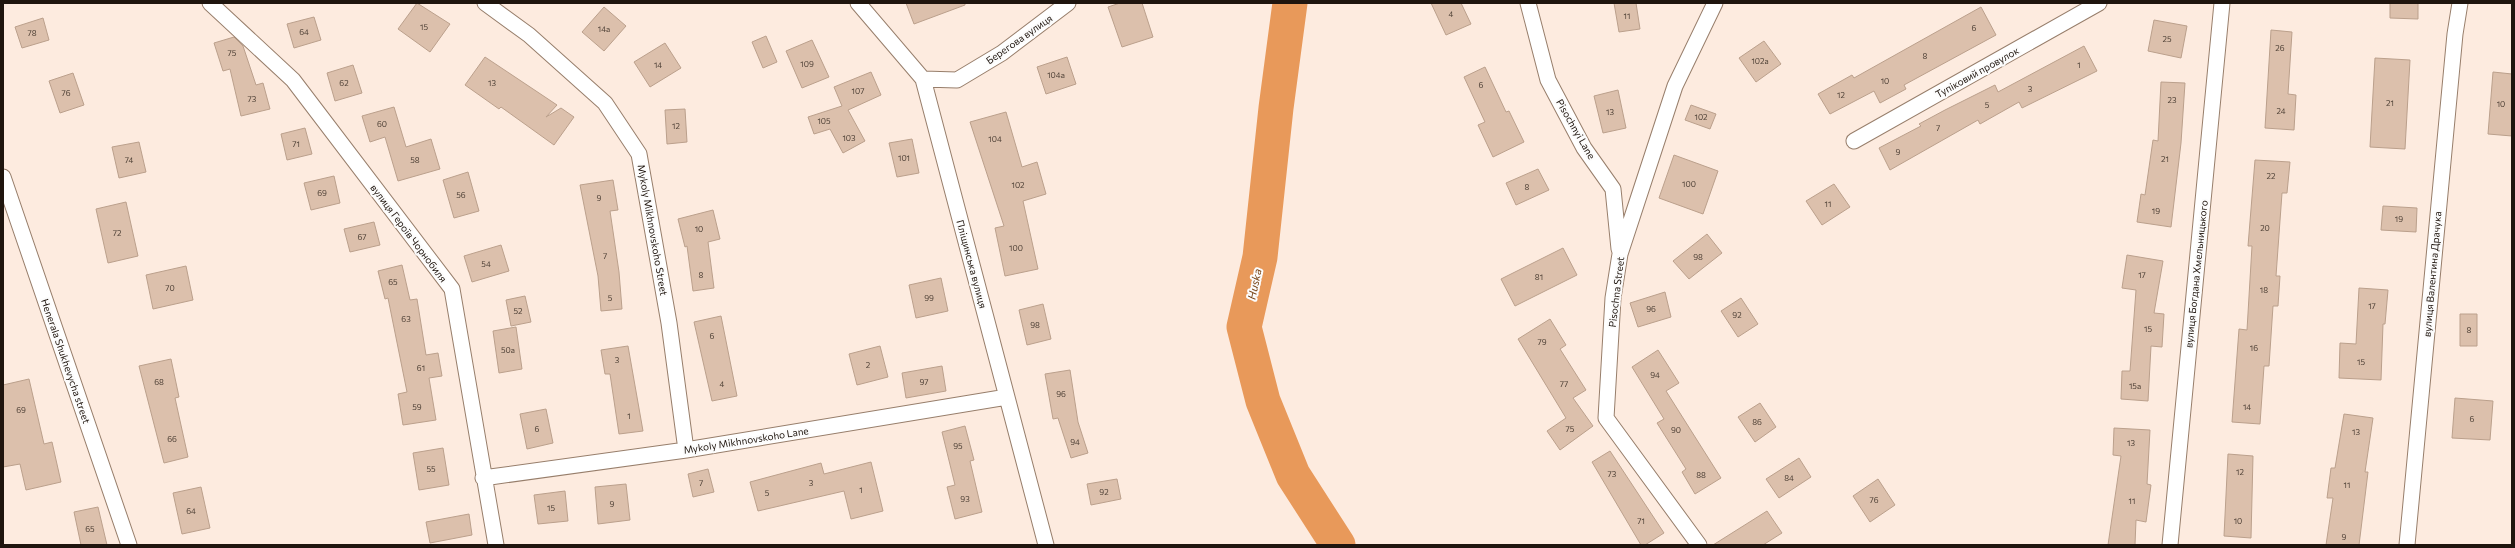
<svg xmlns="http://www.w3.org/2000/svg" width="2515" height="548" font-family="Commissioner,sans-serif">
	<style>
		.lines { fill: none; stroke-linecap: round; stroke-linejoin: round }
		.river { stroke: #e8995a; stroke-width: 35 }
		.building { fill: #dcc0ac; stroke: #bba08c }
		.minor-casing { stroke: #977e6b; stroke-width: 17 }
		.minor { stroke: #fff; stroke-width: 15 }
		.labels { text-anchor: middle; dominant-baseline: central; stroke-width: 4; stroke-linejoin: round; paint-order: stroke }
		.number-label { font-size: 8px; fill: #4e4036 }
		.street-label { font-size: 10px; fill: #1f150e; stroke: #fcfcfc }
		.water-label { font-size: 11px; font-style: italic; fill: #794517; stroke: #fcfcfc }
	</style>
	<rect width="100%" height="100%" fill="#fdebdf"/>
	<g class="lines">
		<path class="river" d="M 1290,3 L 1276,108 L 1260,257 L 1244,327 L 1263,401 L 1293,475 L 1338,545"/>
	</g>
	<path class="building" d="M 417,3 L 450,24 L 430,52 L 398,29 Z
		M 906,3 L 965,3 L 965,5 L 914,24 Z
		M 1120,3 L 1142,3 L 1153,37 L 1122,47 L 1108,7 Z
		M 1431,3 L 1461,3 L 1471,24 L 1446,35 Z
		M 1614,3 L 1636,3 L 1640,29 L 1619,32 Z
		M 2390,3 L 2418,3 L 2418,19 L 2390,18 Z
		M 604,7 L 626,26 L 604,51 L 582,32 Z
		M 1981,7 L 1996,35 L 1904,85 L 1906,89 L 1880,103 L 1874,91 L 1830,114 L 1818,94 L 1852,75 L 1854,78 Z
		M 314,17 L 321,40 L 294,48 L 287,24 Z
		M 43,18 L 49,40 L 22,48 L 15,27 Z
		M 2154,20 L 2187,26 L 2181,58 L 2148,51 Z
		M 2271,30 L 2292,32 L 2288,94 L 2296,95 L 2294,130 L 2265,128 Z
		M 766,36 L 777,62 L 763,68 L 752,42 Z
		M 234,37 L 243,46 L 256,85 L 263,83 L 270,109 L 241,116 L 230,69 L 223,71 L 214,43 Z
		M 812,40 L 829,77 L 802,88 L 786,51 Z
		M 1764,41 L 1781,64 L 1756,82 L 1739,58 Z
		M 665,43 L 681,68 L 650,87 L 634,62 Z
		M 2084,46 L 2097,71 L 2022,108 L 2019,102 L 1980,124 L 1978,120 L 1890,170 L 1879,148 L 1921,126 L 1919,124 L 1945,110 L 1995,85 L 1998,92 Z
		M 485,57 L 557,105 L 546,117 L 561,108 L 574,117 L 554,145 L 501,107 L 499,109 L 465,85 Z
		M 1067,57 L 1076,84 L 1046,94 L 1037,67 Z
		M 2375,58 L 2410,60 L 2405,149 L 2370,147 Z
		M 353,65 L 362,93 L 335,101 L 327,73 Z
		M 1485,67 L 1506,112 L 1509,111 L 1524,142 L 1493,157 L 1478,125 L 1485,122 L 1464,77 Z
		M 871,72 L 881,95 L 848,110 L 865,141 L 843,153 L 830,129 L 814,134 L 808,117 L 842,106 L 834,87 Z
		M 2493,72 L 2512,74 L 2512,136 L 2488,134 Z
		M 73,73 L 84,105 L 60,113 L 49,81 Z
		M 2161,82 L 2185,83 L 2181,143 L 2171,227 L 2137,222 L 2141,194 L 2145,195 L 2153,140 L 2158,141 Z
		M 1618,90 L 1626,128 L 1603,133 L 1594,96 Z
		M 1691,105 L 1716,114 L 1710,129 L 1685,120 Z
		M 394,107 L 406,147 L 431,139 L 440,169 L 398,181 L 385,137 L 370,142 L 362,116 Z
		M 685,109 L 687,142 L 667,144 L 665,110 Z
		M 1006,112 L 1022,167 L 1037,162 L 1046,194 L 1023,201 L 1038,269 L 1005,276 L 995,228 L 1004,226 L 970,122 Z
		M 305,128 L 312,154 L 287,160 L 281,134 Z
		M 912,139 L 919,173 L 897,177 L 889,143 Z
		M 139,142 L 146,172 L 119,178 L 112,147 Z
		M 1674,155 L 1718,171 L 1703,214 L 1659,198 Z
		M 2255,160 L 2290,162 L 2287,193 L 2282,193 L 2276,276 L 2280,276 L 2278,306 L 2273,306 L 2269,366 L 2264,366 L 2260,424 L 2232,422 L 2239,329 L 2247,330 L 2252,246 L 2248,246 Z
		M 1538,169 L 1549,190 L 1516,205 L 1506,183 Z
		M 468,172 L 479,211 L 454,218 L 443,180 Z
		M 334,176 L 340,203 L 311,210 L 304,183 Z
		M 613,180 L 618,210 L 610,211 L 619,272 L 622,309 L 601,311 L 598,276 L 580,185 Z
		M 1834,184 L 1850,207 L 1822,225 L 1806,201 Z
		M 126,202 L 138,256 L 108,263 L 96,209 Z
		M 2383,206 L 2417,208 L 2416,232 L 2381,230 Z
		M 713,210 L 720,239 L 708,242 L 714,288 L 693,291 L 687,246 L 685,247 L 678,219 Z
		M 374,222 L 380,245 L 350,252 L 344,229 Z
		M 1707,234 L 1722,253 L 1689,279 L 1673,261 Z
		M 501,245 L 509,271 L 472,282 L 464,256 Z
		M 1563,248 L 1577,275 L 1515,306 L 1501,279 Z
		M 2127,255 L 2163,261 L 2154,313 L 2164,314 L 2162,347 L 2151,346 L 2148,401 L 2121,399 L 2122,371 L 2130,371 L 2136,290 L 2122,288 Z
		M 402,265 L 410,300 L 417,299 L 426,355 L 438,353 L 442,376 L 429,378 L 436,420 L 403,425 L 398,394 L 407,392 L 388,298 L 385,299 L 378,271 Z
		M 186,266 L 193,300 L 153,309 L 146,275 Z
		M 941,278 L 948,311 L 916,318 L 909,285 Z
		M 2359,288 L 2388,290 L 2385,324 L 2383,324 L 2381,380 L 2339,378 L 2340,343 L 2356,344 Z
		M 1665,292 L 1671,317 L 1638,327 L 1630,303 Z
		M 525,296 L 531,322 L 511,326 L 506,300 Z
		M 1741,298 L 1758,324 L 1738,337 L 1721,311 Z
		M 1043,304 L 1051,339 L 1027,345 L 1019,310 Z
		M 2460,314 L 2477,314 L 2477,346 L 2460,346 Z
		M 721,316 L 737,396 L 712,401 L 694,322 Z
		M 1550,319 L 1566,345 L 1560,349 L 1586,390 L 1573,398 L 1593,426 L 1560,450 L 1547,431 L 1566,418 L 1518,339 Z
		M 516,327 L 522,369 L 499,373 L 493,331 Z
		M 628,346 L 643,431 L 619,434 L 610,374 L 605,374 L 601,350 Z
		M 880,346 L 888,377 L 857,385 L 849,354 Z
		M 1658,350 L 1679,383 L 1666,391 L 1721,478 L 1695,494 L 1682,472 L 1686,469 L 1657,423 L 1664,419 L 1632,367 Z
		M 171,359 L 179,397 L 175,398 L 188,457 L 164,463 L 139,366 Z
		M 942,366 L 946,391 L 906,398 L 902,373 Z
		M 1070,370 L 1078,422 L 1088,453 L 1071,458 L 1058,418 L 1053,419 L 1045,374 Z
		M 29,379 L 44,444 L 52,442 L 61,482 L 26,490 L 20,464 L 3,467 L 3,385 Z
		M 2455,398 L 2493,401 L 2490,440 L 2452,438 Z
		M 1760,403 L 1776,427 L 1755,442 L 1738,417 Z
		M 546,409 L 553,443 L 527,449 L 520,414 Z
		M 2344,414 L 2373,418 L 2365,472 L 2368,472 L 2361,529 L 2359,545 L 2326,545 L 2333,498 L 2327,498 L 2331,468 L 2335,468 Z
		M 965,426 L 974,460 L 970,461 L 982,512 L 955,519 L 947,487 L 955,485 L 942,432 Z
		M 2114,428 L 2150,430 L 2147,484 L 2151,485 L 2146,522 L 2136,520 L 2135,545 L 2108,545 L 2121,456 L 2113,455 Z
		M 443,448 L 449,485 L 419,490 L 413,453 Z
		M 1610,451 L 1664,533 L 1645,545 L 1641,545 L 1592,462 Z
		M 2228,454 L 2253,456 L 2251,538 L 2224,536 Z
		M 1799,458 L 1811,477 L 1779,498 L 1766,479 Z
		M 871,462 L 883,511 L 851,519 L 844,491 L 758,511 L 750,482 L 821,463 L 824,474 Z
		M 708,469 L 714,492 L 693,497 L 688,474 Z
		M 1117,479 L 1121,499 L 1091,505 L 1087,484 Z
		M 1878,479 L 1895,505 L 1870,522 L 1853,496 Z
		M 626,484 L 630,520 L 598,524 L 595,487 Z
		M 201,487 L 210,528 L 182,534 L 173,493 Z
		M 565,491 L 568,521 L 538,524 L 534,495 Z
		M 98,507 L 107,545 L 81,545 L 74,512 Z
		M 1767,511 L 1782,533 L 1763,545 L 1713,545 Z
		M 469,514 L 472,535 L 430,543 L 426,522 Z"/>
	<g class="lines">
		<defs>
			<path id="minor" d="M 210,3 L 293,80 L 452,289 L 496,545
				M 485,3 L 529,35 L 605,103 L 639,154 L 669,323 L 686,450
				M 858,3 L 923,79 L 1046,545
				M 1528,3 L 1548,80 L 1584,148 L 1613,189 L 1619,249
				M 923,79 L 957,80 L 1002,53 L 1068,3
				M 1854,141 L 2099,3
				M 3,177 L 129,545
				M 483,478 L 686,450 L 1007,397
				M 1699,545 L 1606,418 L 1613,298 L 1620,254 L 1675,86 L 1715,3
				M 2170,545 L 2222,3
				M 2407,545 L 2455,34 L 2460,3"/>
		</defs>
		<use href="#minor" class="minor-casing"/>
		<use href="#minor" class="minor"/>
	</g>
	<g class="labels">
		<g class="number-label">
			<text x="1451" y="14">4</text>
			<text x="1627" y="16">11</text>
			<text x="424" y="27">15</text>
			<text x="1974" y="28">6</text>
			<text x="604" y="29">14а</text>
			<text x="304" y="32">64</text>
			<text x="32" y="33">78</text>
			<text x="2167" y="39">25</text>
			<text x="2280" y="48">26</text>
			<text x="232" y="53">75</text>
			<text x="1925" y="56">8</text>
			<text x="1760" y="61">102а</text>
			<text x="807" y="64">109</text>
			<text x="658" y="65">14</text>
			<text x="2079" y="65">1</text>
			<text x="1056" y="75">104а</text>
			<text x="1885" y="81">10</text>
			<text x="344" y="83">62</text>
			<text x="492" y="83">13</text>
			<text x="1481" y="85">6</text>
			<text x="2030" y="89">3</text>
			<text x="858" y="91">107</text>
			<text x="66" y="93">76</text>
			<text x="1841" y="95">12</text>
			<text x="252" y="99">73</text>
			<text x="2172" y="100">23</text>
			<text x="2390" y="103">21</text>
			<text x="2501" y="104">10</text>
			<text x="1987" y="105">5</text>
			<text x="2281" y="111">24</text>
			<text x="1610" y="112">13</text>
			<text x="1701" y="117">102</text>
			<text x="824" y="121">105</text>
			<text x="382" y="124">60</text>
			<text x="676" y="126">12</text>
			<text x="1938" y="128">7</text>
			<text x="849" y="138">103</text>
			<text x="995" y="139">104</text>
			<text x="296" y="144">71</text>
			<text x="1898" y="152">9</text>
			<text x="904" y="158">101</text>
			<text x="2165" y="159">21</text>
			<text x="129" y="160">74</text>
			<text x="415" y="160">58</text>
			<text x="2271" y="176">22</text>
			<text x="1689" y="184">100</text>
			<text x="1018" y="185">102</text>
			<text x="1527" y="187">8</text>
			<text x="322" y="193">69</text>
			<text x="461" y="195">56</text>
			<text x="599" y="198">9</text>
			<text x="1828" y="204">11</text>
			<text x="2156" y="211">19</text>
			<text x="2399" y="219">19</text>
			<text x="2265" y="228">20</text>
			<text x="699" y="229">10</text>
			<text x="117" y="233">72</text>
			<text x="362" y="237">67</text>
			<text x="1016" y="248">100</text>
			<text x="605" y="256">7</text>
			<text x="1698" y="257">98</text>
			<text x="486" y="264">54</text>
			<text x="701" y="275">8</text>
			<text x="2142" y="275">17</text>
			<text x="1539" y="277">81</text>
			<text x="393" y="282">65</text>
			<text x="170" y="288">70</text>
			<text x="2264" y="290">18</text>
			<text x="610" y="298">5</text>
			<text x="929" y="298">99</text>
			<text x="2372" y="306">17</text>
			<text x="1651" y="309">96</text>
			<text x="518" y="311">52</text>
			<text x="1737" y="315">92</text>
			<text x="406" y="319">63</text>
			<text x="1035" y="325">98</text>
			<text x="2148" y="329">15</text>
			<text x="2469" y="330">8</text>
			<text x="712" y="336">6</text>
			<text x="1542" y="342">79</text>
			<text x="2254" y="348">16</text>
			<text x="508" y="350">50а</text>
			<text x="617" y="360">3</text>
			<text x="2361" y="362">15</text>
			<text x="868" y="365">2</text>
			<text x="421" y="368">61</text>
			<text x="1655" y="375">94</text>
			<text x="159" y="382">68</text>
			<text x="924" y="382">97</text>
			<text x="722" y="384">4</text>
			<text x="1564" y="384">77</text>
			<text x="2135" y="386">15а</text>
			<text x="1061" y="394">96</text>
			<text x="417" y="407">59</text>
			<text x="2247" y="407">14</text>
			<text x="21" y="410">69</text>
			<text x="629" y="416">1</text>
			<text x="2472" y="419">6</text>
			<text x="1757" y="422">86</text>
			<text x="537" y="429">6</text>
			<text x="1570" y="429">75</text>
			<text x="1676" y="430">90</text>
			<text x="2356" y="432">13</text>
			<text x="172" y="439">66</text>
			<text x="1075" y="442">94</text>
			<text x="2131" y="443">13</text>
			<text x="958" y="446">95</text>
			<text x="431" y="469">55</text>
			<text x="2240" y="472">12</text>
			<text x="1612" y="474">73</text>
			<text x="1701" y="475">88</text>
			<text x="1789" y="478">84</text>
			<text x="701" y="483">7</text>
			<text x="811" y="483">3</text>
			<text x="2347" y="485">11</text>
			<text x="861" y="490">1</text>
			<text x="1104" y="492">92</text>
			<text x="767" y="493">5</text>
			<text x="965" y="499">93</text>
			<text x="1874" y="500">76</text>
			<text x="2132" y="501">11</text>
			<text x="612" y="504">9</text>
			<text x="551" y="508">15</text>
			<text x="191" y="511">64</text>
			<text x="1641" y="521">71</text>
			<text x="2238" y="521">10</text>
			<text x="90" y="529">65</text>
			<text x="2344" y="537">9</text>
		</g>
		<g class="street-label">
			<text transform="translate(1019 39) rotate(-35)">Берегова вулиця</text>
			<text transform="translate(1977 72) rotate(-29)">Тупіковий провулок</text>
			<text transform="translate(1576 129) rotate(60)">Pisochnyi Lane</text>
			<text transform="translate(653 230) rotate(80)">Mykoly Mikhnovskoho Street</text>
			<text transform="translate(409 233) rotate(53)">вулиця Героїв Чорнобиля</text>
			<text transform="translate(972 264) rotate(75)">Пліщинська вулиця</text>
			<text transform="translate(2196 274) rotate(-84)">вулиця Богдана Хмельницького</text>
			<text transform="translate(2432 274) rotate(-85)">вулиця Валентина Драчука</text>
			<text transform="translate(1616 292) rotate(-83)">Pisochna Street</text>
			<text transform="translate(66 361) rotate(71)">Henerala Shukhevycha street</text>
			<text transform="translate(746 440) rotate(-9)">Mykoly Mikhnovskoho Lane</text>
		</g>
		<g class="water-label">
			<text transform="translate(1254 284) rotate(-78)">Huska</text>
		</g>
	</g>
	<rect width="2515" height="548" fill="none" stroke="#1f150e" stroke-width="8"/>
</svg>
